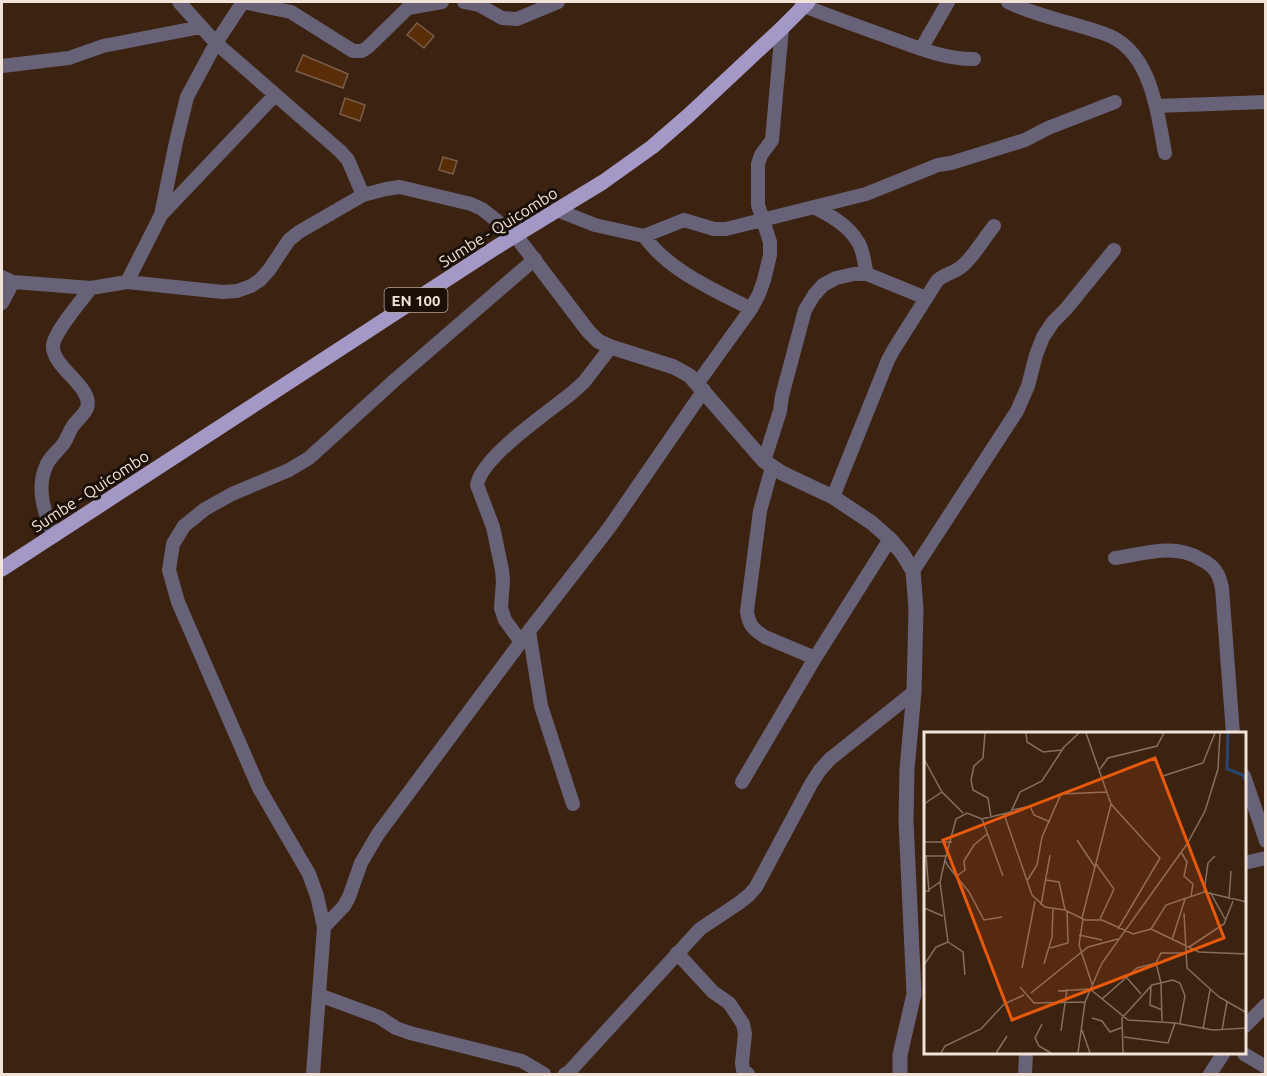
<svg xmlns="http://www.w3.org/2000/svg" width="1267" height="1076" font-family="Ubuntu,sans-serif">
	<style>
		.building { fill: #582d07; stroke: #795d4a; stroke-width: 1.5 }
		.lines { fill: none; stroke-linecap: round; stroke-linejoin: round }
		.minor { stroke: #676278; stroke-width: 14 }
		.tertiary { stroke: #676278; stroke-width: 15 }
		.primary { stroke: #a499c6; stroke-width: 15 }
		.labels { text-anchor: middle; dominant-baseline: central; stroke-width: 6; stroke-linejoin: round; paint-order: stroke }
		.shield { fill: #1b1008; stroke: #b2a399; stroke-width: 1.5 }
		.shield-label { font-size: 15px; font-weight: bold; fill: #f3e2d7 }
		.street-label { font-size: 16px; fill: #f3e2d7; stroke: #1b1008 }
		.inset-river { fill: none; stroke: #28476f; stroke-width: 3 }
		.inset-road { fill: none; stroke: #856f60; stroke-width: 1.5 }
		.view { fill: #e8590c; fill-opacity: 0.15; stroke: #e8590c; stroke-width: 3 }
		.inset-edge { fill: none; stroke: #f3e2d7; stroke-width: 3 }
	</style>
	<rect width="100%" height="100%" fill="#3c2311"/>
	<path class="building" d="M 417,23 L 434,36 L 424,48 L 407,35 Z
		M 303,55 L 348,74 L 343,88 L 296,71 Z
		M 345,98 L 365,105 L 360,121 L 340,114 Z
		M 443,157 L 457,161 L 453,174 L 439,170 Z"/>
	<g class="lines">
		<path class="minor" d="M 179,2 L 216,43 L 340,151 L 348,160 L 363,195
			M 243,2 L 291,12 L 353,51 L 362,51 L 368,47 L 408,8 L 442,2
			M 464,2 L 479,5 L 502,18 L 517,19 L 558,2
			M 801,2 L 804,6 C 832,17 860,27 888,37 C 915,47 944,59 974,59
			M 1008,2 C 1038,17 1073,22 1105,34 C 1151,50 1157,111 1165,153
			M 921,49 L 948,2
			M 2,66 L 69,58 L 103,46 L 201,27
			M 1156,106 L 1266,102
			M 814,207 C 831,216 848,225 858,242 C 864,251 864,264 867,274
			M 557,210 L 595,225 L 644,236 L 684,220 L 714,229 L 726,229 L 866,194 L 938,165 L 951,163 L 1025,140 L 1048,128 L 1115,102
			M 161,215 L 176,142 L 187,97 L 216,43 L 243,2
			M 644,236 C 669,271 713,289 751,309
			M 2,277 L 13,282 L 91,288 L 127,282 L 223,292 L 237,291 L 251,286 L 260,280 L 269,270 L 289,240 L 299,232 L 363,195 L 386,189 L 400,187 L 471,204 L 482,209 L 516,236
			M 127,282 L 161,215 L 275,95
			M 2,303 L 13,282
			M 697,384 L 751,309 L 759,294 L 764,280 L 770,255 L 770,242 L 758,205 L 758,164 L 761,155 L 772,140 L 782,28
			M 764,461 L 780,411 L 782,396 L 805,310 L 814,295 L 823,285 L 836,278 L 854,274 L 867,274 L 926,298
			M 772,467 L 760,511 L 747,611 C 749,626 753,629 765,637 L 815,658
			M 833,497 L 888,360 L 894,349 L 937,281 C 944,274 954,273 961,267 C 973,258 984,238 994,226
			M 54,536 C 45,514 35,488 47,464 C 51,456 59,450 64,443 C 68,437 69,431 73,426 C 77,420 84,415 87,408 C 94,387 51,367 53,345 C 55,331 82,300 91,288
			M 1115,558 C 1143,554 1175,543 1200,559 C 1207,562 1214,567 1218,575 C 1220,579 1221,584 1222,588 L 1233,734
			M 913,571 L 1017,411 L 1028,386 L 1036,355 L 1043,337 L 1053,322 L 1066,309 L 1114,250
			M 529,631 L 541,706 L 573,804
			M 521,642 L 505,620 L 501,608 L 503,581 L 502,570 L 493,527 L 477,485 C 482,456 550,411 573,392 L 584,382 L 611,347
			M 1244,776 L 1266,841
			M 742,782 L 815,658 L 890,539
			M 1244,863 L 1266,858
			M 324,927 L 344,906 L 349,897 L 361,863 L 378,834 L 529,631 L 609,528 L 704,390
			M 677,953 L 713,992 L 729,1003 L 743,1024 L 745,1034 L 742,1063 L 743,1070 L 748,1074
			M 319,995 L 379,1017 L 396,1028 L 410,1033 L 522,1061 L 544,1074
			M 1244,1027 L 1266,1005
			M 1244,1054 L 1266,1067
			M 313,1074 L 324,927 L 317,896 L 309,874 L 259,788 L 178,602 L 169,570 L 173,544 L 184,526 L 205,509 L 232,494 L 289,470 L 309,458 L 396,379 L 535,259
			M 565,1074 L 569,1072 L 700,929 L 739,903 L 749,895 L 756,887 L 811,784 L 820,770 L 830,759 L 914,692
			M 1025,1074 L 1026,1054
			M 1210,1074 L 1223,1054"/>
		<path class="tertiary" d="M 516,236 L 588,331 L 598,341 L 611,347 L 674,367 L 690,376 L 764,461 L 782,473 L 833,497 L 872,523 L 890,539 L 902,553 L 913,571 L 916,609 L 914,692 L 907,769 L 906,821 L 914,994 L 900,1055 L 900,1074"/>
		<path class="primary" d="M 2,569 L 495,248 L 603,182 L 652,147 L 689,115 L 782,28 L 808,2"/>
	</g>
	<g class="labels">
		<rect class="shield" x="384.5" y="288" width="63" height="24" rx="4.5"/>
		<g class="shield-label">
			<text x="416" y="300">EN 100</text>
		</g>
		<g class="street-label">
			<text transform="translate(498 227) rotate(-32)">Sumbe - Quicombo</text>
			<text transform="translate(90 491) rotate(-33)">Sumbe - Quicombo</text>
		</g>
	</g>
	<g transform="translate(924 732)">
		<rect width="322" height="322" fill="#3c2311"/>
		<path class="inset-river" d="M 304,1 L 303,37 L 319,43 L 321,48"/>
		<path class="inset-road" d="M 61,1 L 59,26 L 50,34 L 47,48 L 49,58 L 64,66 L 67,85M 102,1 L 103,10 L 119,20 L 138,18M 162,1 L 187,72 L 236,126 L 194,197M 0,27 L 18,60 L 39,81M 176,37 L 184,26 L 233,14 L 240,1M 239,44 L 279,31 L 291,1M 0,72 L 18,60M 89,78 L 106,74 L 110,83 L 126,90M 80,82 L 108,163 L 121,175 L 141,178 L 161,188 L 178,188 L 209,202 L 227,197 L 242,173 L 280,160 L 323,170M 58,87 L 79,144M 153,108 L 171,135M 0,110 L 28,110M 257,120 L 263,130 L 260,144 L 269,152 L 267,164M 2,123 L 5,160M 1,124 L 22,124M 21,128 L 16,150 L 24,210M 172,132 L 190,157 L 176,187M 33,144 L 41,138 L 40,129 L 50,113 L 63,102M 122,148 L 135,150 L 141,178M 103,149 L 113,133 L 118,105 L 137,62 L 183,60M 280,160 L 284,131 L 291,124M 286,160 L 301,187M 0,161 L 16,150M 305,167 L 307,139M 117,173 L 126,123M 0,176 L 19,184M 260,181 L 263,236 L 295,265 L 323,281M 78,185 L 60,188 L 45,160 L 24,134 L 21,128 L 32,87 L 43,81 L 58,87 L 87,80 L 96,60 L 118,49 L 140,15 L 155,1M 158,186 L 187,72M 159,187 L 155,213 L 168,252M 227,197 L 275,220 L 323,222M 155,203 L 178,208M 248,208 L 261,167M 24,210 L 39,220 L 41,243M 265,215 L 300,192 L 309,169M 126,216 L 144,211 L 143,178M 232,231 L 237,251 L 238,289M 120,232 L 128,205 L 129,177M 0,233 L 12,215 L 24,210M 98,236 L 111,169M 203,246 L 217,262M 227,254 L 226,273 L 238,278M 96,255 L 110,271 L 161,270M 134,259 L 166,257 L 204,288 L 251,291 L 289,298 L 323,296M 107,261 L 164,215 L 194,207M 178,267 L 213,236 L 232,231 L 237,221 L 260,221M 168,286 L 178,289 L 186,300 L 199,295M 118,292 L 111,306 L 115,314 L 127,321M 279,297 L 286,258M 158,298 L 166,321M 298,298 L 303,270M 137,299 L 143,257M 200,305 L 244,311 L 251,291M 17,321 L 21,314 L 57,297 L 80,272 L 100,263M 72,321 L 83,304M 154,321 L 161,270 L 178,231 L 263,112 L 281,79 L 294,37 L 296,1M 199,321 L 198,286 L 228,253 L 249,248 L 256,251 L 261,264 L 256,291"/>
		<path class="view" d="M 231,26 L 300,206 L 88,288 L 19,108 Z"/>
		<rect width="322" height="322" class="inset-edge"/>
	</g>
	<rect width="1267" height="1076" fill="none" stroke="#f3e2d7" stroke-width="6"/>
</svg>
